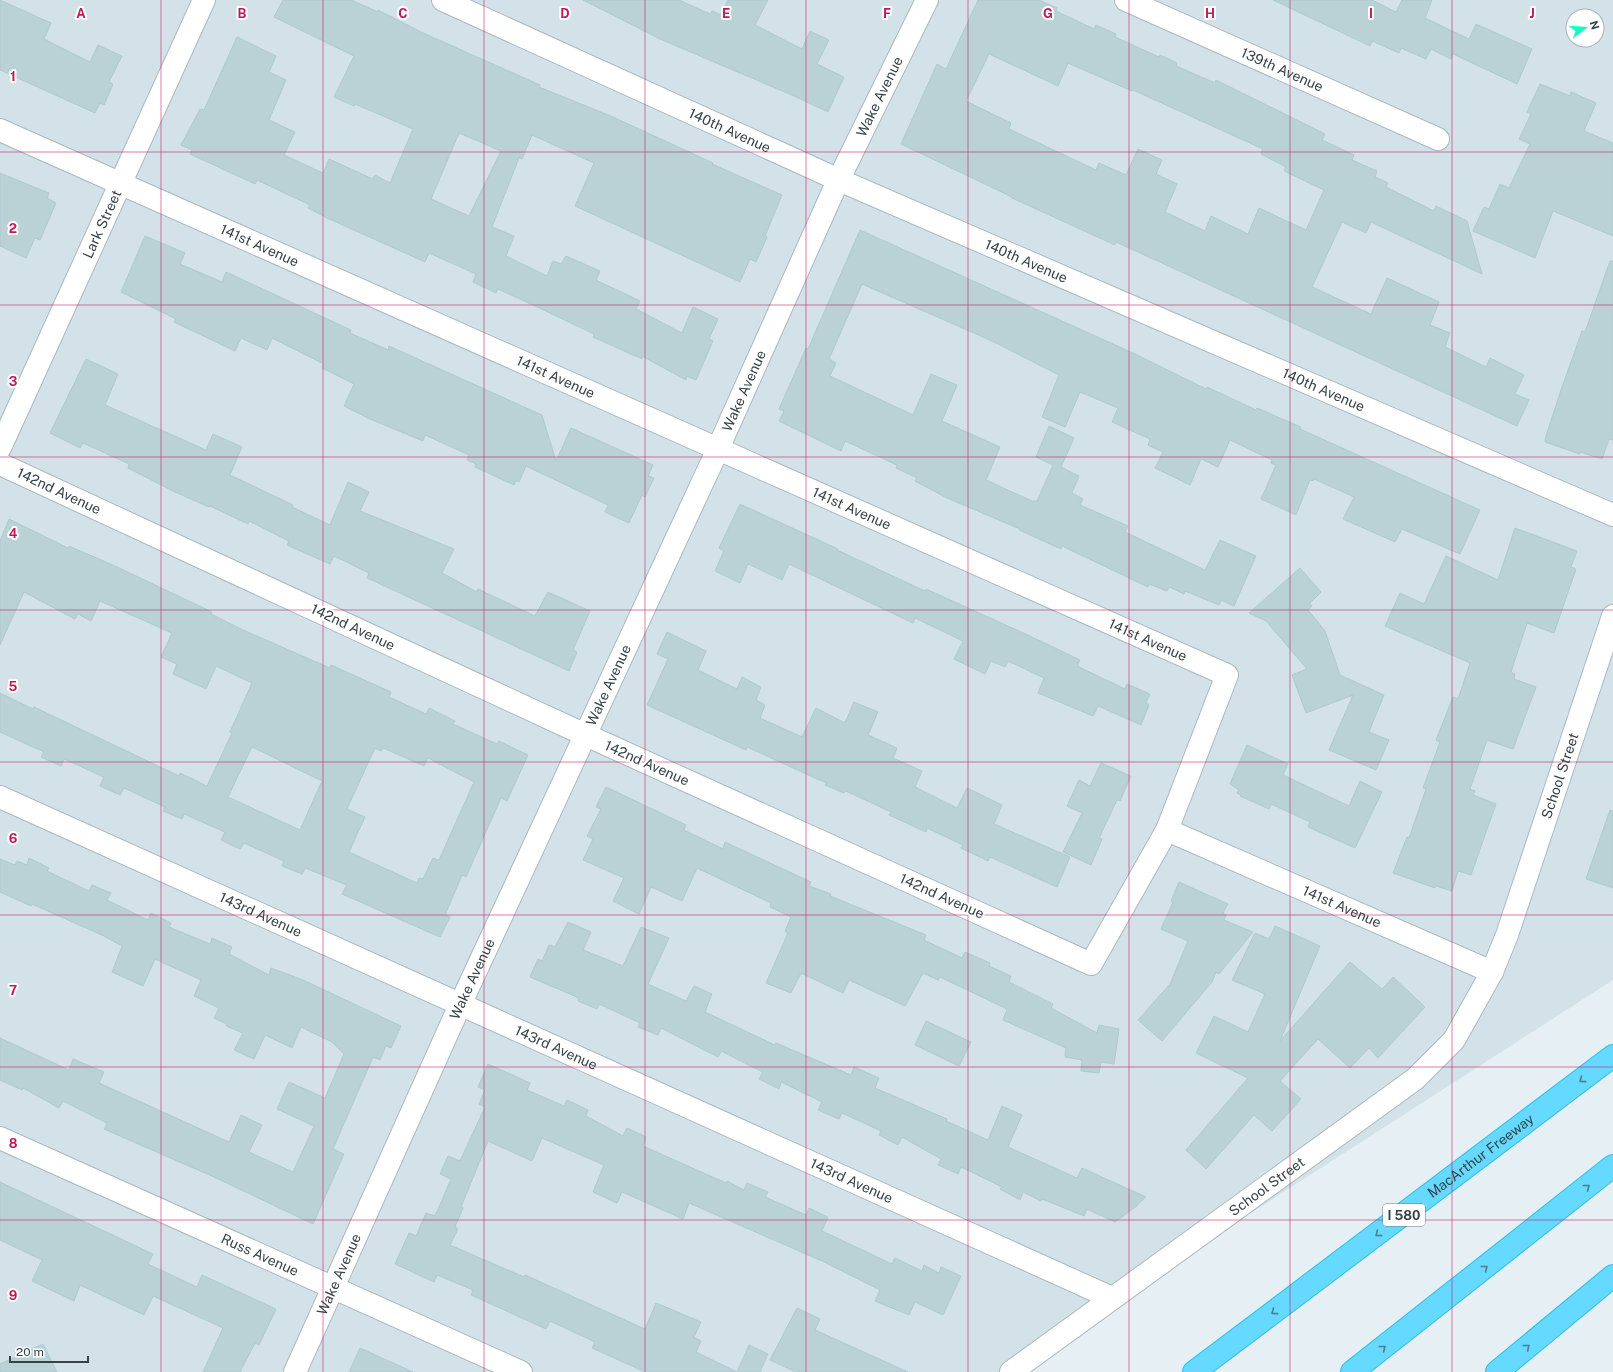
<svg xmlns="http://www.w3.org/2000/svg" width="1613" height="1372" font-family="'Public Sans',sans-serif">
	<style>
		.residential { fill: #d3e2e8; fill-rule: evenodd }
		.building { fill: #bad1d6; stroke: #adcad1; fill-rule: evenodd }
		.lines { fill: none; stroke-linecap: round; stroke-linejoin: round }
		.minor-casing { stroke: #a8b9c0; stroke-width: 24 }
		.highway-casing { stroke: #2fbee5; stroke-width: 24 }
		.minor { stroke: #fff; stroke-width: 22 }
		.highway { stroke: #65d9ff; stroke-width: 22 }
		.oneway { stroke: #487f91 }
		.grid { fill: none; stroke: #c2185b; stroke-width: 1; stroke-opacity: 0.55 }
		.labels { text-anchor: middle; dominant-baseline: central; stroke-width: 4; stroke-linejoin: round; paint-order: stroke }
		.shield { fill: #fff; stroke: #727b7e; stroke-width: 1 }
		.shield-label { font-size: 13px; font-weight: bold; fill: #354347 }
		.street-label { font-size: 14px; fill: #354347; stroke: #fff }
		.grid-label { font-size: 13px; text-anchor: middle; font-weight: bold; fill: #c2185b; stroke: #fff; stroke-width: 4; stroke-linejoin: round; paint-order: stroke }
	</style>
	<rect width="100%" height="100%" fill="#e6f0f4"/>
	<path class="residential" d="M 0,0 L 1613,0 L 1613,980 L 1004,1372 L 0,1372 ZM 1573,16 L 1597,16 L 1597,40 L 1573,40 Z"/>
	<path class="building" d="M 0,0 L 51,23 L 44,39 L 90,62 L 98,45 L 122,56 L 109,82 L 113,84 L 104,105 L 100,103 L 95,113 L 0,70 Z
		M 283,0 L 351,0 L 378,12 L 378,10 L 421,32 L 540,85 L 539,87 L 613,117 L 713,163 L 712,164 L 782,195 L 765,236 L 767,237 L 756,262 L 750,259 L 740,282 L 575,206 L 594,163 L 532,135 L 522,159 L 519,158 L 492,227 L 514,236 L 506,256 L 547,276 L 553,261 L 561,264 L 566,256 L 600,271 L 596,280 L 640,301 L 636,309 L 682,333 L 693,307 L 718,319 L 709,339 L 713,341 L 696,380 L 687,376 L 686,380 L 642,356 L 642,359 L 593,337 L 594,334 L 533,305 L 498,289 L 496,293 L 473,282 L 476,274 L 429,253 L 425,262 L 327,218 L 308,208 L 310,205 L 257,180 L 255,184 L 190,154 L 192,150 L 181,145 L 200,109 L 204,110 L 237,37 L 276,56 L 269,72 L 286,80 L 269,120 L 295,132 L 284,155 L 323,173 L 329,159 L 373,179 L 375,175 L 390,183 L 413,129 L 355,104 L 354,106 L 334,97 L 354,56 L 274,17 ZM 459,133 L 501,151 L 469,216 L 431,199 Z
		M 583,0 L 679,0 L 710,14 L 712,11 L 721,15 L 728,0 L 768,0 L 755,25 L 802,49 L 810,31 L 829,40 L 817,64 L 844,77 L 828,112 L 794,96 L 660,39 Z
		M 978,0 L 1039,0 L 1057,8 L 1056,11 L 1094,29 L 1096,25 L 1116,34 L 1115,37 L 1159,57 L 1160,55 L 1177,63 L 1176,66 L 1215,83 L 1216,80 L 1325,134 L 1322,140 L 1354,155 L 1352,160 L 1377,171 L 1375,177 L 1388,183 L 1386,187 L 1434,211 L 1436,206 L 1467,221 L 1482,274 L 1371,222 L 1366,233 L 1342,222 L 1312,287 L 1371,314 L 1387,278 L 1439,302 L 1430,325 L 1450,333 L 1445,347 L 1486,367 L 1490,358 L 1524,375 L 1515,394 L 1529,400 L 1517,426 L 1116,242 L 1115,245 L 1012,198 L 1012,197 L 901,144 L 937,64 L 946,69 ZM 989,54 L 1058,86 L 1068,63 L 1132,91 L 1133,90 L 1263,149 L 1261,154 L 1286,167 L 1284,171 L 1324,190 L 1306,230 L 1259,208 L 1248,234 L 1211,216 L 1205,231 L 1165,212 L 1177,184 L 1156,174 L 1162,160 L 1138,149 L 1126,175 L 1099,163 L 1096,170 L 1009,129 L 1011,123 L 966,101 Z
		M 1273,0 L 1372,0 L 1396,12 L 1402,0 L 1432,0 L 1425,18 L 1469,39 L 1476,24 L 1532,49 L 1517,84 L 1453,54 L 1451,59 L 1431,49 L 1426,59 L 1401,48 L 1399,53 L 1372,41 L 1370,46 Z
		M 1540,84 L 1570,96 L 1571,92 L 1596,103 L 1584,131 L 1613,143 L 1613,236 L 1553,211 L 1535,258 L 1473,231 L 1484,207 L 1489,209 L 1500,184 L 1509,188 L 1530,144 L 1519,139 L 1531,114 L 1527,112 Z
		M 0,173 L 49,193 L 47,198 L 56,203 L 40,240 L 35,238 L 26,258 L 0,246 Z
		M 860,230 L 1133,353 L 1206,389 L 1207,387 L 1256,410 L 1257,408 L 1301,427 L 1300,429 L 1480,510 L 1460,554 L 1402,529 L 1395,542 L 1343,519 L 1354,497 L 1314,479 L 1313,481 L 1310,480 L 1296,515 L 1261,499 L 1276,465 L 1271,463 L 1272,460 L 1230,440 L 1218,467 L 1201,459 L 1190,485 L 1155,468 L 1163,452 L 1148,445 L 1150,439 L 1112,422 L 1118,408 L 1080,392 L 1065,427 L 1042,417 L 1059,375 L 992,341 L 862,284 L 829,359 L 836,363 L 830,376 L 913,415 L 931,374 L 957,385 L 942,421 L 1000,447 L 986,480 L 1032,501 L 1037,501 L 1053,465 L 1036,457 L 1049,426 L 1074,438 L 1061,467 L 1079,476 L 1072,493 L 1083,499 L 1080,505 L 1128,526 L 1125,532 L 1205,570 L 1220,540 L 1256,556 L 1234,606 L 1221,600 L 1219,605 L 1185,591 L 1184,594 L 1169,587 L 1167,591 L 1149,584 L 1148,587 L 1062,546 L 1061,549 L 1019,530 L 1020,529 L 947,498 L 915,481 L 917,478 L 896,468 L 897,465 L 845,441 L 841,451 L 779,421 L 784,411 L 779,409 L 806,348 L 808,349 Z
		M 145,236 L 185,253 L 180,264 L 222,282 L 226,272 L 351,330 L 350,333 L 388,350 L 389,346 L 542,415 L 556,461 L 571,428 L 653,465 L 648,476 L 654,478 L 645,497 L 642,495 L 629,523 L 605,512 L 608,505 L 526,466 L 519,482 L 516,480 L 514,485 L 475,467 L 476,464 L 467,460 L 469,455 L 425,435 L 423,441 L 370,419 L 344,406 L 354,384 L 322,368 L 324,364 L 272,338 L 267,350 L 241,338 L 235,351 L 174,322 L 176,319 L 121,292 Z
		M 1610,261 L 1613,261 L 1613,440 L 1609,439 L 1602,459 L 1580,452 L 1580,454 L 1545,442 L 1545,439 L 1561,390 L 1582,331 L 1585,332 Z
		M 86,359 L 118,374 L 105,405 L 206,450 L 213,434 L 242,447 L 230,475 L 293,505 L 292,507 L 330,525 L 348,482 L 369,492 L 360,511 L 454,549 L 442,573 L 477,592 L 478,589 L 535,616 L 548,592 L 590,611 L 573,650 L 577,652 L 569,671 L 367,578 L 369,573 L 334,556 L 330,564 L 287,545 L 289,541 L 249,521 L 248,524 L 210,506 L 209,507 L 175,492 L 128,468 L 129,464 L 83,443 L 80,448 L 50,433 Z
		M 740,504 L 838,549 L 837,550 L 925,591 L 926,589 L 1030,636 L 1080,660 L 1077,666 L 1125,689 L 1127,684 L 1150,694 L 1146,703 L 1149,705 L 1141,725 L 1098,706 L 1093,716 L 1038,693 L 1044,678 L 1008,661 L 1005,667 L 991,661 L 985,674 L 954,659 L 963,641 L 915,618 L 913,623 L 789,564 L 782,580 L 748,564 L 740,583 L 715,571 L 724,551 L 719,548 Z
		M 9,519 L 68,548 L 69,546 L 115,566 L 212,612 L 211,614 L 243,630 L 330,668 L 331,665 L 391,692 L 389,697 L 426,714 L 429,708 L 455,721 L 453,724 L 497,744 L 499,741 L 528,755 L 507,801 L 501,798 L 466,877 L 462,875 L 445,915 L 450,917 L 440,937 L 342,894 L 347,885 L 305,868 L 302,874 L 282,866 L 284,861 L 244,843 L 240,849 L 221,840 L 225,832 L 184,814 L 182,819 L 163,811 L 165,807 L 124,788 L 120,795 L 100,786 L 104,777 L 64,759 L 61,766 L 41,757 L 44,752 L 0,732 L 0,693 L 33,709 L 34,707 L 179,776 L 180,773 L 207,786 L 232,733 L 230,732 L 252,683 L 216,666 L 206,689 L 173,674 L 177,664 L 161,657 L 172,633 L 100,601 L 91,621 L 78,614 L 75,619 L 24,592 L 0,645 L 0,541 ZM 252,747 L 322,781 L 300,830 L 228,797 ZM 375,748 L 381,751 L 383,748 L 424,766 L 428,758 L 474,782 L 439,860 L 433,858 L 423,879 L 419,878 L 417,883 L 349,852 L 365,817 L 347,809 Z
		M 1515,528 L 1577,551 L 1571,567 L 1576,569 L 1554,633 L 1527,623 L 1511,672 L 1515,674 L 1514,679 L 1536,687 L 1513,749 L 1487,740 L 1470,789 L 1475,791 L 1473,795 L 1496,804 L 1471,875 L 1458,871 L 1452,891 L 1436,886 L 1435,888 L 1393,873 L 1407,837 L 1409,838 L 1426,789 L 1423,788 L 1440,742 L 1436,740 L 1453,697 L 1458,699 L 1470,663 L 1385,626 L 1400,593 L 1424,604 L 1446,556 L 1498,580 Z
		M 1300,568 L 1321,592 L 1310,603 L 1312,606 L 1308,610 L 1325,631 L 1340,675 L 1384,695 L 1369,732 L 1389,740 L 1376,770 L 1329,750 L 1353,695 L 1306,713 L 1292,675 L 1307,669 L 1266,621 L 1249,613 Z
		M 667,632 L 706,651 L 698,670 L 737,689 L 742,677 L 761,687 L 756,700 L 765,705 L 760,718 L 802,737 L 816,708 L 845,723 L 854,702 L 878,712 L 868,735 L 897,748 L 893,758 L 922,771 L 915,787 L 957,808 L 967,788 L 1002,805 L 994,824 L 1070,857 L 1057,887 L 990,857 L 988,861 L 961,848 L 963,845 L 927,828 L 926,832 L 889,815 L 891,812 L 846,791 L 844,793 L 825,785 L 826,783 L 747,747 L 746,750 L 647,705 L 668,659 L 657,654 Z
		M 1247,745 L 1288,764 L 1283,775 L 1349,806 L 1360,781 L 1382,792 L 1355,848 L 1308,827 L 1310,822 L 1271,804 L 1269,809 L 1240,796 L 1241,795 L 1237,793 L 1239,790 L 1230,784 Z
		M 1101,763 L 1131,776 L 1120,801 L 1117,800 L 1099,838 L 1102,839 L 1091,865 L 1063,852 L 1082,813 L 1067,806 L 1079,780 L 1090,786 Z
		M 606,787 L 686,825 L 684,830 L 723,849 L 725,842 L 811,882 L 809,886 L 831,894 L 830,896 L 926,935 L 924,940 L 962,958 L 965,952 L 990,963 L 989,966 L 1011,976 L 1009,982 L 1053,1004 L 1051,1008 L 1097,1033 L 1099,1025 L 1119,1029 L 1114,1064 L 1101,1062 L 1099,1073 L 1081,1071 L 1082,1060 L 1065,1057 L 1066,1048 L 1003,1020 L 1007,1009 L 940,977 L 938,980 L 923,973 L 905,1006 L 849,980 L 843,993 L 801,973 L 791,993 L 766,983 L 788,933 L 785,931 L 791,917 L 770,907 L 771,903 L 697,868 L 682,901 L 651,887 L 639,914 L 613,901 L 624,878 L 583,860 L 593,839 L 587,836 L 601,809 L 596,807 Z
		M 1610,810 L 1613,811 L 1613,888 L 1586,879 Z
		M 29,858 L 49,868 L 47,871 L 89,891 L 92,885 L 111,893 L 107,900 L 148,920 L 151,913 L 171,923 L 169,927 L 210,944 L 212,938 L 232,947 L 229,954 L 269,975 L 271,968 L 303,980 L 401,1026 L 391,1048 L 386,1046 L 380,1060 L 373,1057 L 333,1149 L 344,1154 L 313,1224 L 214,1177 L 104,1129 L 107,1123 L 63,1101 L 59,1108 L 23,1088 L 22,1090 L 0,1080 L 0,1038 L 69,1070 L 73,1059 L 104,1072 L 99,1083 L 229,1142 L 241,1115 L 262,1125 L 249,1152 L 293,1172 L 314,1126 L 277,1109 L 289,1082 L 325,1098 L 344,1054 L 332,1042 L 301,1027 L 292,1048 L 265,1035 L 254,1059 L 234,1050 L 243,1033 L 226,1026 L 227,1024 L 214,1018 L 219,1008 L 194,996 L 201,980 L 155,959 L 143,986 L 112,972 L 122,946 L 104,936 L 32,904 L 31,906 L 0,892 L 0,859 L 15,865 L 17,861 L 27,865 Z
		M 1179,882 L 1228,904 L 1223,913 L 1226,915 L 1224,920 L 1253,932 L 1219,974 L 1216,972 L 1212,982 L 1162,1041 L 1138,1020 L 1170,984 L 1188,941 L 1161,929 L 1173,902 L 1171,901 Z
		M 568,922 L 591,932 L 583,950 L 623,966 L 641,927 L 669,938 L 648,984 L 686,1001 L 694,986 L 712,994 L 705,1012 L 775,1045 L 776,1043 L 851,1075 L 854,1067 L 879,1078 L 875,1088 L 947,1119 L 946,1121 L 988,1140 L 1002,1106 L 1022,1115 L 1008,1147 L 1077,1178 L 1082,1168 L 1146,1197 L 1138,1204 L 1138,1205 L 1115,1222 L 1087,1209 L 1084,1216 L 1042,1199 L 1041,1201 L 1023,1192 L 1020,1200 L 1000,1189 L 1002,1187 L 961,1167 L 958,1174 L 938,1165 L 941,1159 L 902,1137 L 898,1145 L 879,1135 L 881,1131 L 842,1113 L 839,1119 L 818,1110 L 822,1102 L 781,1082 L 779,1089 L 759,1079 L 763,1072 L 721,1051 L 718,1057 L 661,1028 L 658,1035 L 638,1027 L 640,1023 L 599,1004 L 597,1009 L 578,1001 L 579,998 L 530,977 L 538,959 L 542,961 L 549,945 L 555,947 Z
		M 1275,926 L 1320,946 L 1280,1041 L 1350,962 L 1382,989 L 1393,977 L 1425,1007 L 1378,1058 L 1369,1048 L 1350,1068 L 1318,1039 L 1280,1081 L 1301,1099 L 1272,1131 L 1254,1115 L 1206,1169 L 1186,1150 L 1248,1078 L 1196,1053 L 1214,1016 L 1248,1032 L 1265,994 L 1232,980 L 1255,933 L 1269,939 Z
		M 926,1021 L 971,1042 L 959,1066 L 915,1045 Z
		M 488,1064 L 530,1083 L 527,1090 L 564,1106 L 567,1100 L 588,1110 L 586,1116 L 623,1136 L 627,1128 L 646,1137 L 643,1146 L 726,1183 L 727,1181 L 744,1190 L 747,1183 L 768,1192 L 765,1197 L 806,1215 L 809,1208 L 828,1217 L 822,1231 L 892,1264 L 895,1258 L 922,1271 L 924,1265 L 939,1273 L 941,1267 L 961,1276 L 943,1315 L 915,1302 L 909,1315 L 875,1301 L 880,1290 L 822,1261 L 689,1203 L 683,1219 L 622,1192 L 617,1203 L 593,1192 L 604,1165 L 542,1138 L 532,1161 L 488,1141 L 461,1207 L 463,1208 L 455,1227 L 458,1229 L 450,1245 L 524,1277 L 525,1275 L 645,1329 L 656,1303 L 701,1322 L 694,1337 L 701,1341 L 696,1352 L 737,1372 L 749,1345 L 768,1354 L 760,1372 L 645,1372 L 592,1348 L 595,1342 L 550,1321 L 546,1329 L 471,1295 L 473,1290 L 437,1275 L 434,1282 L 395,1264 L 409,1233 L 416,1236 L 426,1213 L 435,1216 L 451,1179 L 440,1174 L 448,1156 L 460,1161 L 485,1107 L 479,1104 L 485,1090 L 478,1087 Z
		M 0,1182 L 153,1254 L 148,1264 L 197,1287 L 202,1275 L 276,1309 L 259,1345 L 255,1343 L 240,1372 L 203,1372 L 223,1328 L 153,1296 L 144,1315 L 80,1285 L 74,1301 L 32,1281 L 42,1260 L 0,1240 Z
		M 797,1308 L 820,1319 L 815,1330 L 908,1372 L 796,1372 L 770,1360 Z
		M 43,1344 L 57,1372 L 0,1372 L 0,1364 Z
		M 360,1348 L 413,1372 L 349,1372 Z"/>
	<g class="lines">
		<defs>
			<g id="minor">
				<path id="s1" d="M 443,0 L 839,180 L 1613,515"/>
				<path id="s2" d="M 1126,0 L 1438,139"/>
				<path id="s3" d="M 0,130 L 1227,675 L 1167,830 L 1091,964 L 566,726 L 0,464"/>
				<path id="s4" d="M 0,448 L 204,0"/>
				<path id="s5" d="M 0,797 L 1112,1298"/>
				<path id="s6" d="M 1167,830 L 1492,972"/>
				<path id="s7" d="M 0,1138 L 521,1372"/>
				<path id="s8" d="M 295,1372 L 460,1005 L 712,462 L 836,185 L 927,0"/>
				<path id="s9" d="M 1011,1372 L 1415,1079 L 1454,1040 L 1492,972 L 1507,935 L 1613,616"/>
			</g>
			<g id="highway">
				<path id="s10" d="M 1194,1372 L 1613,1056"/>
				<path d="M 1352,1372 L 1613,1166"/>
				<path d="M 1497,1372 L 1613,1276"/>
			</g>
		</defs>
		<use href="#minor" class="minor-casing"/>
		<use href="#highway" class="highway-casing"/>
		<use href="#minor" class="minor"/>
		<use href="#highway" class="highway"/>
	</g>
	<defs><path id="oneway-chevron" d="M-2-3.5L2.5 0L-2 3.5" fill="none" stroke-width="1.6" stroke-linecap="round" stroke-linejoin="round"/></defs>
	<g class="oneway">
		<use href="#oneway-chevron" transform="translate(1582 1080) rotate(143)"/>
		<use href="#oneway-chevron" transform="translate(1587 1187) rotate(-38)"/>
		<use href="#oneway-chevron" transform="translate(1378 1234) rotate(143)"/>
		<use href="#oneway-chevron" transform="translate(1485 1268) rotate(-38)"/>
		<use href="#oneway-chevron" transform="translate(1274 1312) rotate(143)"/>
		<use href="#oneway-chevron" transform="translate(1527 1347) rotate(-39)"/>
		<use href="#oneway-chevron" transform="translate(1383 1348) rotate(-38)"/>
	</g>
	<path class="grid" d="M 161,0 L 161,1372M 323,0 L 323,1372M 484,0 L 484,1372M 645,0 L 645,1372M 806,0 L 806,1372M 968,0 L 968,1372M 1129,0 L 1129,1372M 1290,0 L 1290,1372M 1452,0 L 1452,1372M 0,152 L 1613,152M 0,305 L 1613,305M 0,457 L 1613,457M 0,610 L 1613,610M 0,762 L 1613,762M 0,915 L 1613,915M 0,1067 L 1613,1067M 0,1220 L 1613,1220"/>
	<g class="labels">
		<rect class="shield" x="1383" y="1204" width="42" height="22" rx="3"/>
		<g class="shield-label">
			<text x="1404" y="1215">I 580</text>
		</g>
		<g class="street-label">
			<text stroke="none"><textPath href="#s2" startOffset="171">139th Avenue</textPath></text>
			<text stroke="none"><textPath href="#s8" startOffset="1403">Wake Avenue</textPath></text>
			<text stroke="none"><textPath href="#s1" startOffset="315">140th Avenue</textPath></text>
			<text stroke="none"><textPath href="#s4" startOffset="246">Lark Street</textPath></text>
			<text stroke="none"><textPath href="#s3" startOffset="284">141st Avenue</textPath></text>
			<text stroke="none"><textPath href="#s1" startOffset="639">140th Avenue</textPath></text>
			<text stroke="none"><textPath href="#s3" startOffset="608">141st Avenue</textPath></text>
			<text stroke="none"><textPath href="#s1" startOffset="963">140th Avenue</textPath></text>
			<text stroke="none"><textPath href="#s8" startOffset="1079">Wake Avenue</textPath></text>
			<text transform="translate(59 491) rotate(25)">142nd Avenue</text>
			<text stroke="none"><textPath href="#s3" startOffset="932">141st Avenue</textPath></text>
			<text transform="translate(353 627) rotate(25)">142nd Avenue</text>
			<text stroke="none"><textPath href="#s3" startOffset="1256">141st Avenue</textPath></text>
			<text stroke="none"><textPath href="#s8" startOffset="755">Wake Avenue</textPath></text>
			<text transform="translate(647 763) rotate(24)">142nd Avenue</text>
			<text stroke="none"><textPath href="#s9" startOffset="840">School Street</textPath></text>
			<text transform="translate(942 896) rotate(24)">142nd Avenue</text>
			<text stroke="none"><textPath href="#s6" startOffset="191">141st Avenue</textPath></text>
			<text stroke="none"><textPath href="#s5" startOffset="286">143rd Avenue</textPath></text>
			<text stroke="none"><textPath href="#s8" startOffset="431">Wake Avenue</textPath></text>
			<text stroke="none"><textPath href="#s5" startOffset="610">143rd Avenue</textPath></text>
			<text stroke="none"><textPath href="#s10" startOffset="359">MacArthur Freeway</textPath></text>
			<text stroke="none"><textPath href="#s5" startOffset="934">143rd Avenue</textPath></text>
			<text stroke="none"><textPath href="#s9" startOffset="316">School Street</textPath></text>
			<text stroke="none"><textPath href="#s7" startOffset="285">Russ Avenue</textPath></text>
			<text stroke="none"><textPath href="#s8" startOffset="107">Wake Avenue</textPath></text>
		</g>
	</g>
	<g class="grid-label">
		<text x="81" y="18">A</text>
		<text x="242" y="18">B</text>
		<text x="403" y="18">C</text>
		<text x="565" y="18">D</text>
		<text x="726" y="18">E</text>
		<text x="887" y="18">F</text>
		<text x="1048" y="18">G</text>
		<text x="1210" y="18">H</text>
		<text x="1371" y="18">I</text>
		<text x="1532" y="18">J</text>
		<text x="13" y="81">1</text>
		<text x="13" y="233">2</text>
		<text x="13" y="386">3</text>
		<text x="13" y="538">4</text>
		<text x="13" y="691">5</text>
		<text x="13" y="843">6</text>
		<text x="13" y="995">7</text>
		<text x="13" y="1148">8</text>
		<text x="13" y="1300">9</text>
	</g>
	<g transform="translate(1585 28) rotate(73)"><circle r="19" fill="#ffffff" stroke="#aeb4b5"/>
	<path d="M0-3L7 15L0 10L-7 15Z" fill="#11ffbf"/>
	<text y="-6" font-size="11" font-weight="bold" text-anchor="middle" fill="#354347">N</text>
	</g>
	<path d="M10 1356v6h78v-6" fill="none" stroke="#354347" stroke-width="2"/>
	<text x="16" y="1356" font-size="12" fill="#354347" stroke="#ffffff" stroke-width="3" paint-order="stroke">20 m</text>
</svg>
